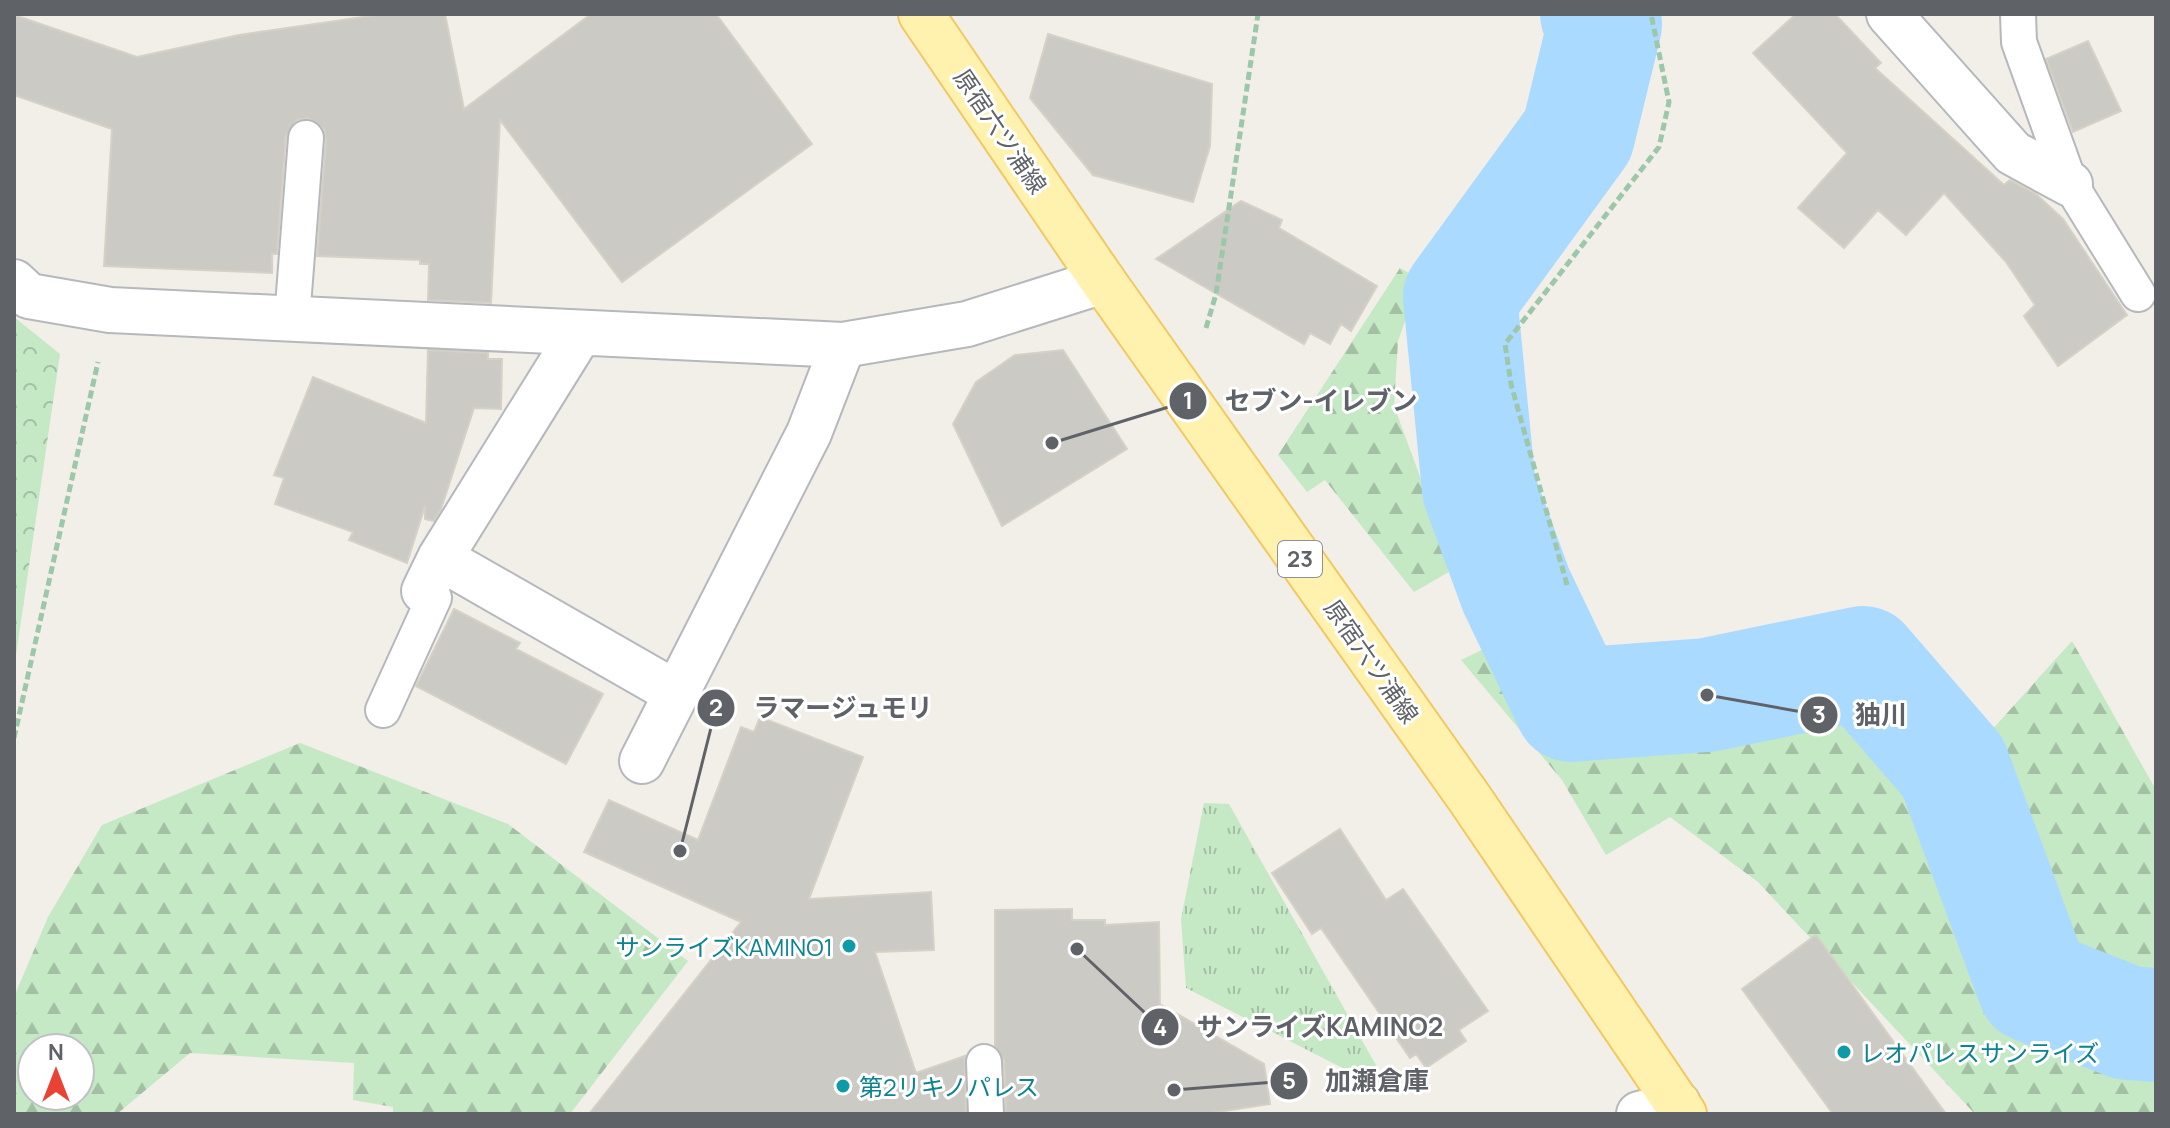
<svg xmlns="http://www.w3.org/2000/svg" width="2170" height="1128" font-family="Manrope,'Noto Sans JP',sans-serif">
	<style>
		.grass { fill: url(#grass-tufts) }
		.forest { fill: url(#forest-firs); fill-rule: evenodd }
		.park { fill: url(#park-crowns) }
		.lines { fill: none; stroke-linecap: round; stroke-linejoin: round }
		.river { stroke: #aadaff; stroke-width: 114 }
		.building { fill: #cccac5; stroke: #d6d1c6; stroke-width: 2 }
		.service-casing { stroke: #b5b8bc; stroke-width: 38 }
		.minor-casing { stroke: #b5b8bc; stroke-width: 48 }
		.tertiary-casing { stroke: #b5b8bc; stroke-width: 48 }
		.primary-casing { stroke: #f2c960; stroke-width: 48 }
		.path { stroke: #9cc7a9; stroke-width: 5; stroke-dasharray: 8 4; stroke-linecap: butt }
		.service { stroke: #fff; stroke-width: 34 }
		.minor { stroke: #fff; stroke-width: 44 }
		.tertiary { stroke: #fff; stroke-width: 44 }
		.primary { stroke: #fff2af; stroke-width: 44 }
		.culture-dot { fill: #0f9aa8; stroke: #fff; stroke-width: 3 }
		.labels { text-anchor: middle; dominant-baseline: central; stroke-width: 6; stroke-linejoin: round; paint-order: stroke }
		.shield { fill: #fff; stroke: #8f9295; stroke-width: 2 }
		.shield-label { font-size: 22px; font-weight: bold; fill: #5f6368 }
		.street-label { font-size: 24px; fill: #5f6368; stroke: #fff }
		.culture-label { font-size: 24px; fill: #0d838f; stroke: #fff; text-anchor: start }
		.leader { fill: none; stroke: #5f6368; stroke-width: 3 }
		.callout-dot { fill: #5f6368; stroke: #fff; stroke-width: 3 }
		.mark-label { font-size: 24px; text-anchor: middle; font-weight: bold; fill: #fff }
		.callout-label { font-size: 26px; text-anchor: middle; font-weight: bold; fill: #5f6368; stroke: #fff; stroke-width: 6; stroke-linejoin: round; paint-order: stroke }
	</style>
	<defs>
		<pattern id="grass-tufts" width="24" height="20" patternUnits="userSpaceOnUse" patternTransform="scale(2)"><rect width="24" height="20" fill="#c5e8c5"/><path d="M3 7l-1-3M5 7V3M7 7l1-3M15 17l-1-3M17 17v-4M19 17l1-3" fill="none" stroke="#a3c0a4"/></pattern>
		<pattern id="forest-firs" width="22" height="20" patternUnits="userSpaceOnUse" patternTransform="scale(2)"><rect width="22" height="20" fill="#c5e8c5"/><path d="M5 1l3.5 6h-7zM16 11l3.5 6h-7z" fill="#a3c0a4"/></pattern>
		<pattern id="park-crowns" width="20" height="18" patternUnits="userSpaceOnUse" patternTransform="scale(2)"><rect width="20" height="18" fill="#c5e8c5"/><path d="M2 6a3 3 0 1 1 6 0M12 15a3 3 0 1 1 6 0" fill="none" stroke="#a3c0a4"/></pattern>
	</defs>
	<rect width="100%" height="100%" fill="#f1efe8"/>
	<path class="grass" d="M 1204,803 L 1229,804 L 1386,1083 L 1378,1086 L 1186,988 L 1181,919 Z"/>
	<path class="forest" d="M 1400,268 L 1420,279 L 1398,341 L 1394,406 L 1454,569 L 1414,592 L 1325,480 L 1307,492 L 1278,455 Z
		M 2072,641 L 2156,790 L 2156,994 L 2138,992 L 2056,956 L 2014,865 L 1971,753 Z
		M 1494,644 L 1570,729 L 1713,723 L 1854,682 L 1937,781 L 2025,998 L 2120,1037 L 2156,1040 L 2156,1114 L 1975,1114 L 1758,882 L 1670,817 L 1606,855 L 1562,780 L 1461,660 Z
		M 300,743 L 508,824 L 688,961 L 570,1114 L 393,1114 L 393,1107 L 353,1100 L 354,1063 L 190,1053 L 117,1114 L 14,1114 L 14,997 L 48,917 L 102,825 ZM 32,1048 L 80,1048 L 80,1096 L 32,1096 Z"/>
	<path class="park" d="M 14,317 L 60,354 L 14,669 Z"/>
	<g class="lines">
		<path class="river" d="M 1597,14 L 1605,24 L 1578,135 L 1460,297 L 1479,489 L 1516,590 L 1571,705 L 1707,695 L 1863,663 L 1953,767 L 2034,986 L 2128,1023 L 2156,1025"/>
	</g>
	<path class="building" d="M 384,14 L 445,14 L 464,109 L 591,14 L 716,14 L 812,144 L 622,282 L 500,120 L 491,303 L 428,300 L 429,264 L 420,264 L 420,260 L 317,256 L 326,139 L 324,129 L 308,118 L 297,120 L 286,136 L 277,254 L 272,254 L 272,273 L 104,266 L 112,129 L 14,95 L 14,15 L 137,57 L 239,35 Z
		M 1796,14 L 1835,14 L 1881,63 L 1875,68 L 2004,185 L 2010,180 L 2036,194 L 2063,219 L 2127,315 L 2058,366 L 2024,316 L 2035,305 L 2006,262 L 1944,193 L 1906,235 L 1878,210 L 1844,248 L 1798,208 L 1847,153 L 1753,53 Z
		M 1048,34 L 1212,84 L 1210,146 L 1193,202 L 1093,175 L 1030,98 Z
		M 2088,41 L 2121,111 L 2073,132 L 2046,59 Z
		M 1241,201 L 1282,220 L 1279,228 L 1377,286 L 1351,331 L 1341,324 L 1330,344 L 1310,333 L 1304,344 L 1156,259 Z
		M 428,350 L 488,353 L 488,359 L 502,359 L 501,409 L 474,408 L 441,509 L 434,521 L 425,519 L 425,506 L 407,563 L 349,540 L 353,532 L 275,504 L 284,478 L 274,475 L 313,377 L 426,423 Z
		M 1063,350 L 1127,449 L 1002,526 L 953,424 L 976,382 L 1015,355 Z
		M 454,609 L 520,643 L 516,649 L 603,694 L 566,764 L 416,686 Z
		M 760,717 L 863,757 L 809,899 L 931,892 L 934,950 L 875,952 L 916,1073 L 965,1056 L 966,1114 L 589,1114 L 741,922 L 584,852 L 609,800 L 698,840 L 741,727 L 754,732 Z
		M 1340,829 L 1386,900 L 1403,889 L 1488,1011 L 1459,1030 L 1466,1041 L 1426,1068 L 1416,1054 L 1410,1058 L 1321,928 L 1312,934 L 1272,873 Z
		M 1072,909 L 1072,920 L 1105,920 L 1105,925 L 1159,922 L 1160,1004 L 1264,1064 L 1270,1104 L 1205,1114 L 1006,1114 L 1004,1060 L 995,1046 L 995,910 Z
		M 1816,935 L 1946,1114 L 1833,1114 L 1742,989 Z"/>
	<g class="lines">
		<defs>
			<path id="service" d="M 2018,14 L 2019,42 L 2070,184 L 2138,294
				M 292,319 L 306,138
				M 383,710 L 434,598 L 424,591
				M 984,1062 L 986,1114"/>
			<path id="minor" d="M 1889,14 L 2013,153 L 2070,184
				M 14,282 L 29,296 L 110,310 L 843,345
				M 440,558 L 676,693
				M 424,591 L 440,558 L 580,333
				M 642,761 L 809,433 L 843,345 L 967,324 L 1103,281"/>
			<path id="tertiary" d="M 1639,1114 L 1678,1104"/>
			<path id="primary" d="M 921,14 L 1103,281 L 1470,799 L 1684,1114"/>
		</defs>
		<use href="#service" class="service-casing"/>
		<use href="#minor" class="minor-casing"/>
		<use href="#tertiary" class="tertiary-casing"/>
		<use href="#primary" class="primary-casing"/>
		<path class="path" d="M 1206,328 L 1216,294 L 1258,14
			M 1567,585 L 1511,384 L 1505,344 L 1659,147 L 1669,102 L 1651,14
			M 14,738 L 98,362"/>
		<use href="#service" class="service"/>
		<use href="#minor" class="minor"/>
		<use href="#tertiary" class="tertiary"/>
		<use href="#primary" class="primary"/>
	</g>
	<g class="culture-dot">
		<circle cx="849" cy="946" r="8"/>
		<circle cx="1844" cy="1052" r="8"/>
		<circle cx="843" cy="1086" r="8"/>
	</g>
	<g class="labels">
		<rect class="shield" x="1278" y="541" width="44" height="36" rx="6"/>
		<g class="shield-label">
			<text x="1300" y="559">23</text>
		</g>
		<g class="street-label">
			<text transform="translate(1001 131) rotate(56)">原宿六ツ浦線</text>
			<text transform="translate(1372 661) rotate(55)">原宿六ツ浦線</text>
		</g>
		<g class="culture-label">
			<text x="833" y="946" text-anchor="end">サンライズKAMINO1</text>
			<text x="1860" y="1052">レオパレスサンライズ</text>
			<text x="859" y="1086">第2リキノパレス</text>
		</g>
	</g>
	<path class="leader" d="M1052 443L1188 401M680 851L716 708M1707 695L1819 715M1077 949L1160 1027M1174 1090L1289 1081"/>
	<g class="callout-dot">
		<circle cx="1052" cy="443" r="8"/>
		<circle cx="680" cy="851" r="8"/>
		<circle cx="1707" cy="695" r="8"/>
		<circle cx="1077" cy="949" r="8"/>
		<circle cx="1174" cy="1090" r="8"/>
		<circle cx="1188" cy="401" r="20"/>
		<circle cx="716" cy="708" r="20"/>
		<circle cx="1819" cy="715" r="20"/>
		<circle cx="1160" cy="1027" r="20"/>
		<circle cx="1289" cy="1081" r="20"/>
	</g>
	<g class="mark-label">
		<text x="1188" y="409">1</text>
		<text x="716" y="716">2</text>
		<text x="1819" y="723">3</text>
		<text x="1160" y="1036">4</text>
		<text x="1289" y="1089">5</text>
	</g>
	<g class="callout-label">
		<text x="1321" y="410">セブン-イレブン</text>
		<text x="843" y="717">ラマージュモリ</text>
		<text x="1881" y="724">㹨川</text>
		<text x="1320" y="1036">サンライズKAMINO2</text>
		<text x="1377" y="1090">加瀬倉庫</text>
	</g>
	<rect width="2170" height="1128" fill="none" stroke="#5f6368" stroke-width="32"/>
	<g transform="translate(56 1072)"><circle r="38" fill="#ffffff" stroke="#bfc1c3" stroke-width="2"/>
	<path d="M0-6L14 30L0 20L-14 30Z" fill="#ea4335"/>
	<text y="-12" font-size="22" font-weight="bold" text-anchor="middle" fill="#5f6368">N</text>
	</g>
</svg>
